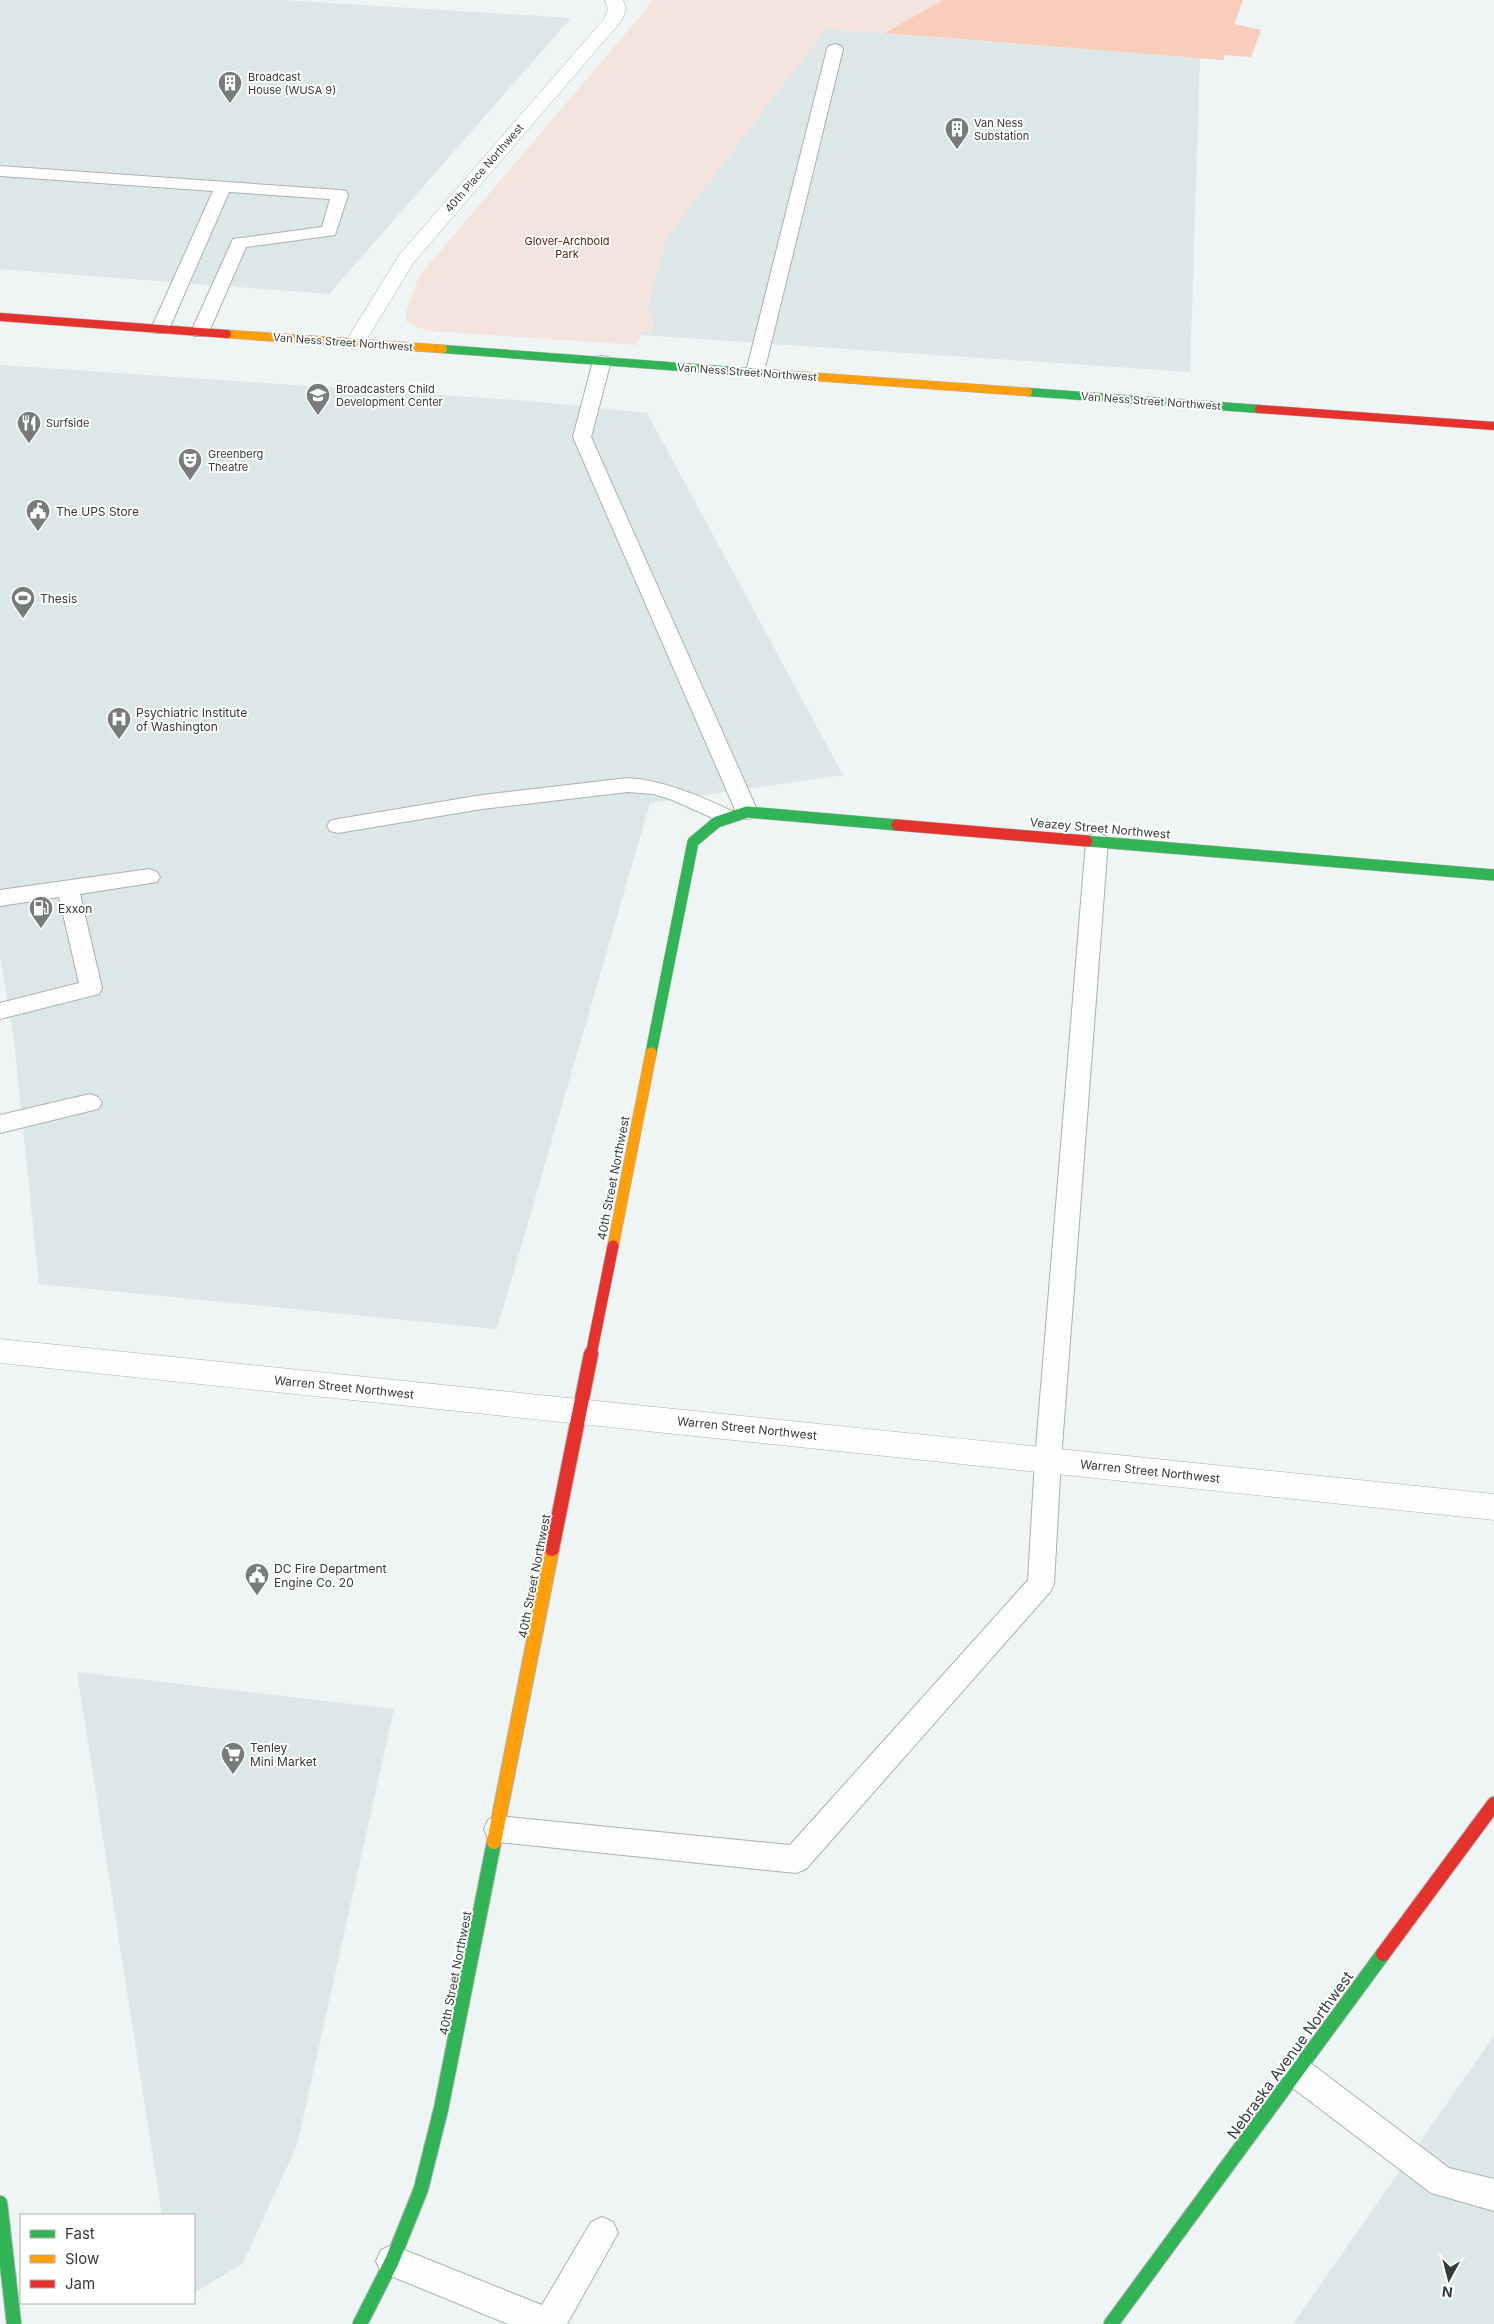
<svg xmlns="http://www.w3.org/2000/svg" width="1494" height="2324" font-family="Inter,sans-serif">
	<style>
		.built { fill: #dbe8e7 }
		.green { fill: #f3e4dd }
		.forest { fill: #f8cebb }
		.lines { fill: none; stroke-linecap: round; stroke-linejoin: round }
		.lane-casing { stroke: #acb0b0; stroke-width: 2 }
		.street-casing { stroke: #acb0b0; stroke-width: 1 }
		.fast-far2-casing { stroke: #acb0b0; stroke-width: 9 }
		.fast-far1-casing { stroke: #acb0b0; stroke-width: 12 }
		.fast-casing { stroke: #acb0b0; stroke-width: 16 }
		.slow-far2-casing { stroke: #acb0b0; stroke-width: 9 }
		.slow-far1-casing { stroke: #acb0b0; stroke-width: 12 }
		.slow-casing { stroke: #acb0b0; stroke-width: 16 }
		.jam-far2-casing { stroke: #acb0b0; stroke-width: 9 }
		.jam-far1-casing { stroke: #acb0b0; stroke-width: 12 }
		.jam-casing { stroke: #acb0b0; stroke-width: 16 }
		.lane { fill: #fdfdfd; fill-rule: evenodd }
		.street { fill: #fdfdfd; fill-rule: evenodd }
		.fast-far2 { stroke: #30b455; stroke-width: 8 }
		.fast-far1 { stroke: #30b455; stroke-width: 11 }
		.fast { stroke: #30b455; stroke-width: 14 }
		.slow-far2 { stroke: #ff9f0a; stroke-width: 8 }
		.slow-far1 { stroke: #ff9f0a; stroke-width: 11 }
		.slow { stroke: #ff9f0a; stroke-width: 14 }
		.jam-far2 { stroke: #e5322d; stroke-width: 8 }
		.jam-far1 { stroke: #e5322d; stroke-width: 11 }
		.jam { stroke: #e5322d; stroke-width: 14 }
		.labels { text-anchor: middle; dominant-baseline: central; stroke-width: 4; stroke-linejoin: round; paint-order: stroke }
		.far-poi-label { font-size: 11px; fill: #363a3a; stroke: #fff; text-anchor: start }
		.far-street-label { font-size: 11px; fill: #363a3a; stroke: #fff }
		.far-park-label { font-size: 11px; fill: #4f1e05; stroke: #fff }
		.poi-label { font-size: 12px; fill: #363a3a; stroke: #fff; text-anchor: start }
		.street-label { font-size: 12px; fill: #363a3a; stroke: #fff }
		.near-street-label { font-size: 15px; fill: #363a3a; stroke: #fff }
	</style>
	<rect width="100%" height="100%" fill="#eff4f4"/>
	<path class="built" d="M 0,0 L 281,0 L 571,18 L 329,294 L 0,269 Z
		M 826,29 L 1200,58 L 1190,372 L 641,335 L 666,238 Z
		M 0,365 L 529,401 L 647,413 L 843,775 L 650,803 L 497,1329 L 39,1284 L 14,1040 L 0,955 Z
		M 77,1672 L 394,1709 L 297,2145 L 243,2263 L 194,2293 L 194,2215 L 162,2215 Z
		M 1494,2036 L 1494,2324 L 1293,2324 Z"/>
	<path class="green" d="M 651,0 L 1243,0 L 1234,24 L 1261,30 L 1251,57 L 1224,55 L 1224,60 L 826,29 L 666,239 L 647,312 L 655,314 L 653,331 L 642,331 L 637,345 L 430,331 L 416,327 L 406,321 L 406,313 L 419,276 L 648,7 Z"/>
	<path class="forest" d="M 943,0 L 1243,0 L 1234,24 L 1261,30 L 1251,57 L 1224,55 L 1224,60 L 885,33 Z"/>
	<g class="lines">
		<defs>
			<path id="lane" d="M 835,44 L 841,46 L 843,49 L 764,372 L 761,376 L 749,376 L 746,372 L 827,49 L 829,46 Z
				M 0,166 L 340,190 L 346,191 L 348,195 L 335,235 L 246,247 L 209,332 L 206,336 L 194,336 L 191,332 L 233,239 L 322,227 L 330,199 L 229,192 L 169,329 L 166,333 L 154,333 L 151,329 L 213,191 L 0,176 Z
				M 602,356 L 608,357 L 611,361 L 591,437 L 758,812 L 755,817 L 747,819 L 739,817 L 736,812 L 573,437 L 593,361 L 596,357 Z
				M 628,778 C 666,781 697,795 732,811 L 735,816 L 732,821 L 724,823 L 670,799 L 653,794 L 628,792 L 482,809 L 338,833 L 330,831 L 327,826 L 330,821 L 338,819 L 482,795 Z
				M 1097,833 L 1105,836 L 1108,841 L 1061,1460 L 1054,1584 L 1050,1592 L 806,1869 L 796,1873 L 498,1842 L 488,1838 L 484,1829 L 488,1820 L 498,1816 L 790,1845 L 1028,1580 L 1035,1460 L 1086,841 L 1089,836 Z
				M 149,869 L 157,872 L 160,877 L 157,882 L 80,894 L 102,988 L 99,994 L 0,1019 L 0,1003 L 79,983 L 59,897 L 0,906 L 0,890 Z
				M 90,1094 L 98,1097 L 102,1103 L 98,1109 L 0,1133 L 0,1115 Z
				M 1297,2057 L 1308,2061 L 1449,2168 L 1494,2179 L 1494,2211 L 1431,2193 L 1286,2083 L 1282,2072 L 1286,2061 Z
				M 602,2217 L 613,2222 L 618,2233 L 567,2324 L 508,2324 L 381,2272 L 376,2261 L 381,2250 L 392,2245 L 542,2305 L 591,2222 Z"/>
			<path id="street" d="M 605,0 L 623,0 C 628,11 624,17 617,26 L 414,262 L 362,347 L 355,349 L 348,347 L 345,343 L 399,255 L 604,19 L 608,9 Z
				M 0,1339 L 1494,1494 L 1494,1520 L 0,1363 Z"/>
			<path id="fast-far2" d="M 443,349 L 775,374
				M 1028,392 L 1259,409"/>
			<path id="fast-far1" d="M 1087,841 L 1494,875
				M 651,1053 L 693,842 L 717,822 L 747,812 L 897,825"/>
			<path id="fast" d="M 0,2203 L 14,2324
				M 360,2324 L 392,2261 L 421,2189 L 441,2109 L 494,1842
				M 1111,2324 L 1383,1954"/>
			<path id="slow-far2" d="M 227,334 L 443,349
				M 775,374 L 1028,392"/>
			<path id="slow-far1" d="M 613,1246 L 651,1053"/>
			<path id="slow" d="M 494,1842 L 552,1549"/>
			<path id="jam-far2" d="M 0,317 L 227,334
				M 1259,409 L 1494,426"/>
			<path id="jam-far1" d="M 897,825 L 1087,841
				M 591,1355 L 613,1246"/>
			<path id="jam" d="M 552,1549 L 591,1354
				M 1383,1954 L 1494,1804"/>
		</defs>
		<use href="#lane" class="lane-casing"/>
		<use href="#street" class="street-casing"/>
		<use href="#fast-far2" class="fast-far2-casing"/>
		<use href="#fast-far1" class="fast-far1-casing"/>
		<use href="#fast" class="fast-casing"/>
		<use href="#slow-far2" class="slow-far2-casing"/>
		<use href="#slow-far1" class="slow-far1-casing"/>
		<use href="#slow" class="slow-casing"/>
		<use href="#jam-far2" class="jam-far2-casing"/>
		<use href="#jam-far1" class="jam-far1-casing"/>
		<use href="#jam" class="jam-casing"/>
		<use href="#lane" class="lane"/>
		<use href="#street" class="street"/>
		<use href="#fast-far2" class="fast-far2"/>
		<use href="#fast-far1" class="fast-far1"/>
		<use href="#fast" class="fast"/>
		<use href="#slow-far2" class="slow-far2"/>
		<use href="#slow-far1" class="slow-far1"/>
		<use href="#slow" class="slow"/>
		<use href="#jam-far2" class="jam-far2"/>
		<use href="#jam-far1" class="jam-far1"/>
		<use href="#jam" class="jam"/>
	</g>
	<defs>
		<symbol id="building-pin" viewBox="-11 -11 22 30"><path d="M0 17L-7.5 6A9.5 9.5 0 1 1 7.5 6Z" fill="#777b7b" stroke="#fff"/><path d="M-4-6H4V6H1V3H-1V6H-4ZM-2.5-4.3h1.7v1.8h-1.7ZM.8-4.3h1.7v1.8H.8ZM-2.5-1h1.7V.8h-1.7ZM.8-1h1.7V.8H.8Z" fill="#fff"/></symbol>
		<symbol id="school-pin" viewBox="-11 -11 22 30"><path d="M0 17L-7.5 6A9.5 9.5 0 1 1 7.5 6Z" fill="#777b7b" stroke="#fff"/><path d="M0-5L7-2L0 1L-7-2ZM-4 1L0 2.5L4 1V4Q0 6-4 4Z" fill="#fff"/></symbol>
		<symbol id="restaurant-pin" viewBox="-11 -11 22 30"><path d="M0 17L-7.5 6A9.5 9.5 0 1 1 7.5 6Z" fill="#777b7b" stroke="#fff"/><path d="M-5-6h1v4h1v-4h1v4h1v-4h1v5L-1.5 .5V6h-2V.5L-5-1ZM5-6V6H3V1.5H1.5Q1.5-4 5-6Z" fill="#fff"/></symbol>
		<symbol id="theatre-pin" viewBox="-11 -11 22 30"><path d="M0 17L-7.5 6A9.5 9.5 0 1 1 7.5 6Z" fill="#777b7b" stroke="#fff"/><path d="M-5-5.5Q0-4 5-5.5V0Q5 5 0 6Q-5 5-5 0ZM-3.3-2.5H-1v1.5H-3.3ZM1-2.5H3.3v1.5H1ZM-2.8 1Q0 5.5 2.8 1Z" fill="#fff"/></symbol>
		<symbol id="civic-pin" viewBox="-11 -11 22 30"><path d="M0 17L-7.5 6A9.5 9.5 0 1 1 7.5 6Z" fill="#777b7b" stroke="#fff"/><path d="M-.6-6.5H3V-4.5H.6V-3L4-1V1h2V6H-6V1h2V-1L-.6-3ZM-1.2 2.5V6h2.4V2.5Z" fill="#fff"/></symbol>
		<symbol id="stadium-pin" viewBox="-11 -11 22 30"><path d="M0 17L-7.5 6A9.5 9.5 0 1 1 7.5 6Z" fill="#777b7b" stroke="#fff"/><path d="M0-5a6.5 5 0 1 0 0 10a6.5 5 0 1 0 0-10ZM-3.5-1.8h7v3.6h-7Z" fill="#fff"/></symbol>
		<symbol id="hospital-pin" viewBox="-11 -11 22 30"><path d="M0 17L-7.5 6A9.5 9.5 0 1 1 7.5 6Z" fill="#777b7b" stroke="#fff"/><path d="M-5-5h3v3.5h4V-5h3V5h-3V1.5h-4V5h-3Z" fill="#fff"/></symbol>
		<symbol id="fuel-pin" viewBox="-11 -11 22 30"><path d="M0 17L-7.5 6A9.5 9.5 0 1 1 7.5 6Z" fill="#777b7b" stroke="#fff"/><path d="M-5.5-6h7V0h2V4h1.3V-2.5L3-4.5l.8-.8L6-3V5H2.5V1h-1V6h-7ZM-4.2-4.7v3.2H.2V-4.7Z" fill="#fff"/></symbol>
		<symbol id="supermarket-pin" viewBox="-11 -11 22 30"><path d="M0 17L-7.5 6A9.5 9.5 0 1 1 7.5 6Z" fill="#777b7b" stroke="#fff"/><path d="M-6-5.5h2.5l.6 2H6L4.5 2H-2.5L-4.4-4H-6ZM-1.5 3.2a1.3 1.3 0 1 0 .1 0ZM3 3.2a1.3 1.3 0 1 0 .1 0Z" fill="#fff"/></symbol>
	</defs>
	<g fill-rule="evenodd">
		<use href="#building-pin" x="216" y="69" width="28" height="38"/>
		<use href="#building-pin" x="943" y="115" width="28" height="38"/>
		<use href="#school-pin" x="304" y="381" width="28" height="38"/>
		<use href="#restaurant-pin" x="15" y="409" width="28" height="38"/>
		<use href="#theatre-pin" x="176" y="446" width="28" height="38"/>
		<use href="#civic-pin" x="24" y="497" width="28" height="38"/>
		<use href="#stadium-pin" x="9" y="584" width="28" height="38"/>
		<use href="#hospital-pin" x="105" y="705" width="28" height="38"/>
		<use href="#fuel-pin" x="27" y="894" width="28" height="38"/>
		<use href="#civic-pin" x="243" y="1561" width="28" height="38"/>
		<use href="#supermarket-pin" x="219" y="1740" width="28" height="38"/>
	</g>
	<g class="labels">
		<g class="far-poi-label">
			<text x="248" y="77">Broadcast<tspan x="248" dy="13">House (WUSA 9)</tspan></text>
			<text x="974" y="123">Van Ness<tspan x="974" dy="13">Substation</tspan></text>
			<text x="336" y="389">Broadcasters Child<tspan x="336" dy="13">Development Center</tspan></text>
			<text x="46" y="423">Surfside</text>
			<text x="208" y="454">Greenberg<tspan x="208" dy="13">Theatre</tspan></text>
		</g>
		<g class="far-street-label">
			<text transform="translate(484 168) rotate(-49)">40th Place Northwest</text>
			<text transform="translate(343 342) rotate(4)">Van Ness Street Northwest</text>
			<text transform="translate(747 372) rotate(4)">Van Ness Street Northwest</text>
			<text transform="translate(1151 401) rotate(4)">Van Ness Street Northwest</text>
		</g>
		<g class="far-park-label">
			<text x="567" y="241">Glover-Archbold<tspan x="567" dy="13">Park</tspan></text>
		</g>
		<g class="poi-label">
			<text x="56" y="511">The UPS Store</text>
			<text x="40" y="598">Thesis</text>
			<text x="136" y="712">Psychiatric Institute<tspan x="136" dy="14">of Washington</tspan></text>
			<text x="58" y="908">Exxon</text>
			<text x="274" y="1568">DC Fire Department<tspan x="274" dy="14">Engine Co. 20</tspan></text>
			<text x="250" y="1747">Tenley<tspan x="250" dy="14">Mini Market</tspan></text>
		</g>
		<g class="street-label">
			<text transform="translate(1100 828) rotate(5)">Veazey Street Northwest</text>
			<text transform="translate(613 1178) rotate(-79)">40th Street Northwest</text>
			<text transform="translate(344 1387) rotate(6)">Warren Street Northwest</text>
			<text transform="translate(747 1428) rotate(6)">Warren Street Northwest</text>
			<text transform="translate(1150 1471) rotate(6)">Warren Street Northwest</text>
			<text transform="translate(534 1576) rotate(-79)">40th Street Northwest</text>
			<text transform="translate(455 1973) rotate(-79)">40th Street Northwest</text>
		</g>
		<g class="near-street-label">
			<text transform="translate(1290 2055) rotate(-54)">Nebraska Avenue Northwest</text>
		</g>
	</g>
	<rect x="20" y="2214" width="175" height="90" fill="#ffffff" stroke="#afb0b0"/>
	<rect x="30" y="2230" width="25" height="8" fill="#30b455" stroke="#afb0b0"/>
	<text x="65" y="2239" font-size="15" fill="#363a3a">Fast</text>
	<rect x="30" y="2255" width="25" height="8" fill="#ff9f0a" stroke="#afb0b0"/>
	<text x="65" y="2264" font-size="15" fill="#363a3a">Slow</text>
	<rect x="30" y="2280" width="25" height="8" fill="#e5322d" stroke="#afb0b0"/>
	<text x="65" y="2289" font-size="15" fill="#363a3a">Jam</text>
	<g transform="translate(1449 2279) rotate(187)" stroke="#ffffff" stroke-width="4" paint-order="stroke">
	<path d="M0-4L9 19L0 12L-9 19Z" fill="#363a3a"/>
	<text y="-8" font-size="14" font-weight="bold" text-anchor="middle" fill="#363a3a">N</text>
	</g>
</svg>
